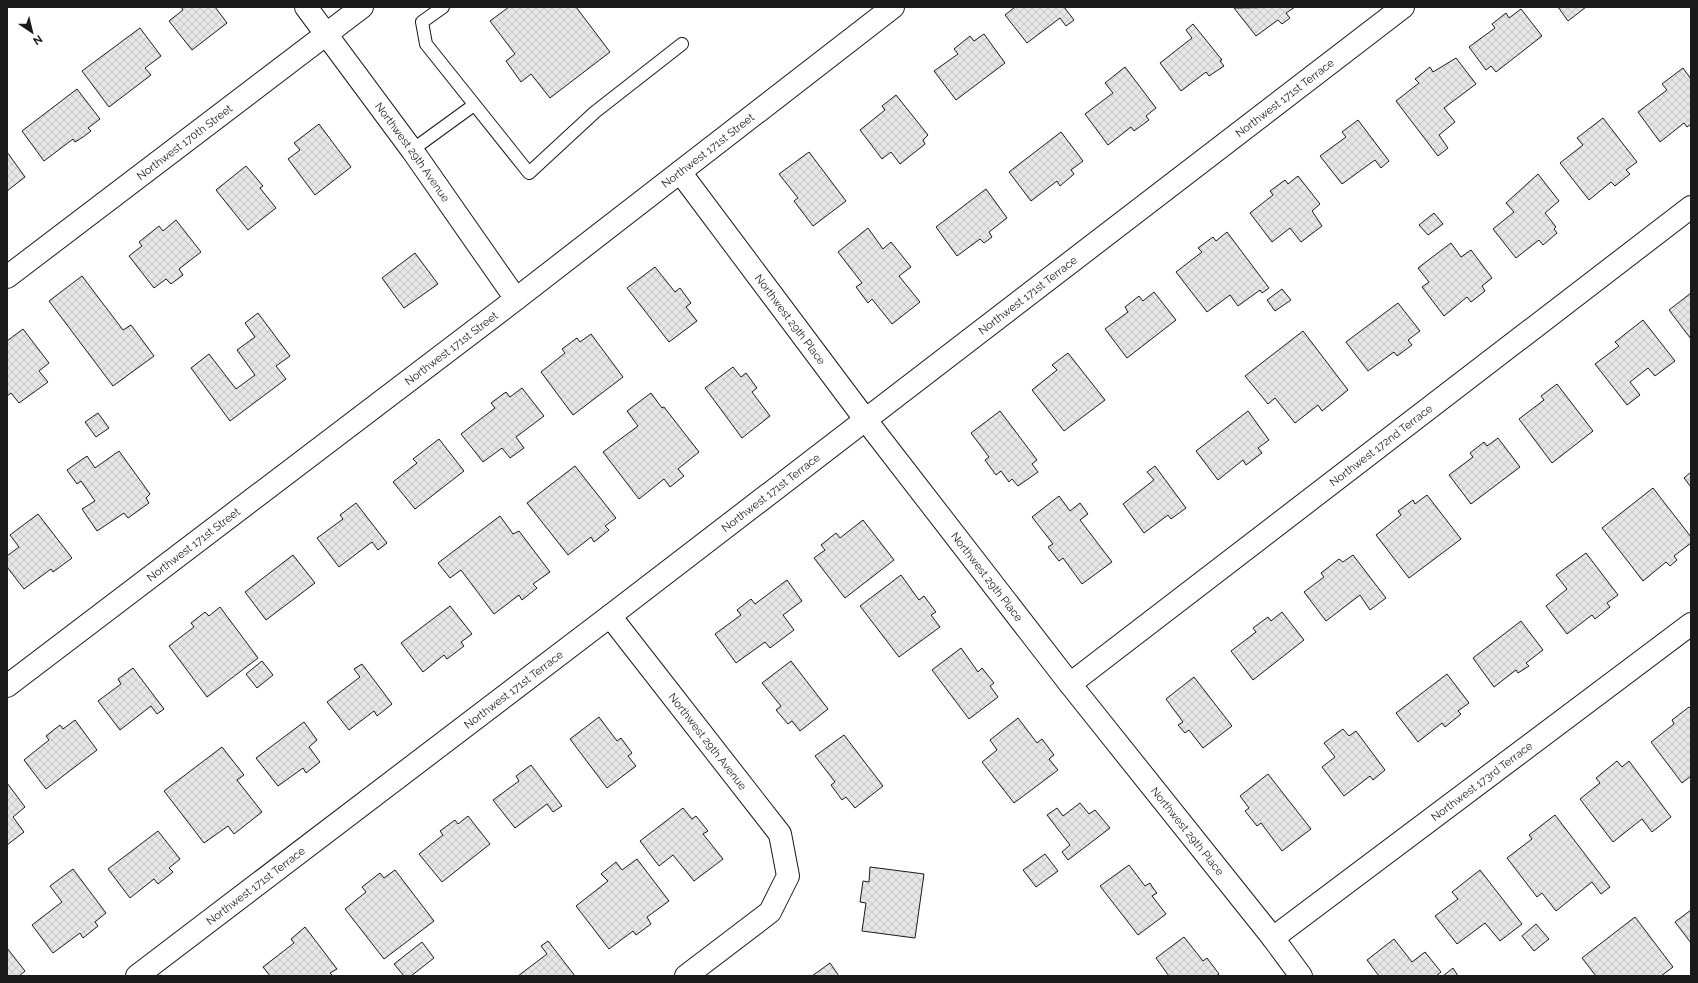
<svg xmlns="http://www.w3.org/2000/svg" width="1698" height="983" font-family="Raleway,sans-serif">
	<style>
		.building { fill: url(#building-cross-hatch); stroke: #1a1a1a }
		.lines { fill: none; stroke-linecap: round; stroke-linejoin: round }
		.lane-casing { stroke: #1a1a1a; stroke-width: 14 }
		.street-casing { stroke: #1a1a1a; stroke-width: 24 }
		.lane { stroke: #fff; stroke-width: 12 }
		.street { stroke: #fff; stroke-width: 22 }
		.labels { text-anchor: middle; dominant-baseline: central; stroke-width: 3; stroke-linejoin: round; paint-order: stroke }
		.street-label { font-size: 11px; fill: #1a1a1a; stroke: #fff }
	</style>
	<defs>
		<pattern id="building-cross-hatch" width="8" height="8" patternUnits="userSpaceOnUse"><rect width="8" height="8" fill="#e6e6e6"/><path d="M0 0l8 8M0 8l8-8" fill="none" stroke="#c5c5c5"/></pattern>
	</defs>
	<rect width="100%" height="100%" fill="#fff"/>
	<path class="building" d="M 181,7 L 215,7 L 227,23 L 192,50 L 169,21 L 183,10 Z
		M 509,7 L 576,7 L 610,52 L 550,98 L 531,74 L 521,82 L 506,61 L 515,54 L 490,21 Z
		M 1015,7 L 1064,7 L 1074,20 L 1066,26 L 1060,18 L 1027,43 L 1005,15 Z
		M 1295,7 L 1286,13 L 1290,18 L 1282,24 L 1278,20 L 1256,36 L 1234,8 Z
		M 1558,7 L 1586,7 L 1568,21 Z
		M 1521,9 L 1542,36 L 1496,72 L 1491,66 L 1486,70 L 1469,47 L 1495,28 L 1492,24 L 1506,13 L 1509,18 Z
		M 1193,24 L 1222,60 L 1220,61 L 1224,66 L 1209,76 L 1206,72 L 1181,91 L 1160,63 L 1192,38 L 1186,30 Z
		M 140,28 L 161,56 L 145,68 L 151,75 L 109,107 L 82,71 Z
		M 984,34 L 1005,63 L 956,100 L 934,71 L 958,54 L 954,49 L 970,36 L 974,41 Z
		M 1456,58 L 1476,84 L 1444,108 L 1455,122 L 1439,135 L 1448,148 L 1438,156 L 1396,101 L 1419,83 L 1415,79 L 1430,67 L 1433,72 Z
		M 1125,67 L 1156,108 L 1146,116 L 1149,120 L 1134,131 L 1131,127 L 1108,145 L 1085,114 L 1113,93 L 1105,83 Z
		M 1683,68 L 1691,79 L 1691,124 L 1687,127 L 1684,123 L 1660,142 L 1638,112 L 1667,90 L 1662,84 Z
		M 77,89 L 100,119 L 88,128 L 91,131 L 83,137 L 75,142 L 73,139 L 44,161 L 22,131 Z
		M 896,95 L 928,135 L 923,140 L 925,144 L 900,164 L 891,152 L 882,159 L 860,130 L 885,110 L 882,106 Z
		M 1603,118 L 1637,162 L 1626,170 L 1630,174 L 1615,186 L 1611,182 L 1589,200 L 1560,163 L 1583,145 L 1577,138 Z
		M 1358,120 L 1389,161 L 1381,168 L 1375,160 L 1342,184 L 1320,156 L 1346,137 L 1342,132 Z
		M 319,124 L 351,167 L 315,195 L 288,159 L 300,150 L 294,143 Z
		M 1061,132 L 1083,161 L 1071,170 L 1074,174 L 1060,186 L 1057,181 L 1031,201 L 1009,172 Z
		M 7,152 L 25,177 L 7,191 Z
		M 809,152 L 846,201 L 813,226 L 794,201 L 798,198 L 779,174 Z
		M 246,166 L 263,186 L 260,188 L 276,208 L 248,230 L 216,190 Z
		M 1538,174 L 1559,201 L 1545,213 L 1556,227 L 1554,229 L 1557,233 L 1543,245 L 1539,240 L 1516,258 L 1493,229 L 1514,212 L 1506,203 Z
		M 1298,176 L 1320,204 L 1312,211 L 1322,226 L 1301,242 L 1290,228 L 1272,242 L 1250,213 L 1273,195 L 1270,191 L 1285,180 L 1288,184 Z
		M 986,189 L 1007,218 L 989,232 L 992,237 L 984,243 L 980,239 L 957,256 L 936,227 Z
		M 1434,213 L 1443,224 L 1428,235 L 1419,225 Z
		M 176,220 L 201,252 L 179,269 L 183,275 L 171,284 L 166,279 L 154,288 L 129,256 L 142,246 L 139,242 L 159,226 L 163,231 Z
		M 868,228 L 883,249 L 891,242 L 911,267 L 899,276 L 920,302 L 892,324 L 872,299 L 868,303 L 856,287 L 862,283 L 838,252 Z
		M 1227,232 L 1269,288 L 1262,293 L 1260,290 L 1238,306 L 1230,295 L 1207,312 L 1176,272 L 1202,252 L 1198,248 L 1213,237 L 1216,241 Z
		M 1451,243 L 1461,257 L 1471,250 L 1492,278 L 1482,286 L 1485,291 L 1471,302 L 1467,297 L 1444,316 L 1422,287 L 1429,282 L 1418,268 Z
		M 415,253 L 438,284 L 404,308 L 382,278 Z
		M 655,267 L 675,292 L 680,288 L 691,303 L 686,307 L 697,321 L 669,342 L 627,288 Z
		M 82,276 L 123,330 L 131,325 L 154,356 L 113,386 L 49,301 Z
		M 1282,289 L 1291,300 L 1275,311 L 1267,300 Z
		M 1154,292 L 1176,320 L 1127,358 L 1105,329 L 1128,312 L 1125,307 L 1139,296 L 1143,301 Z
		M 1691,293 L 1691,339 L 1669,310 Z
		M 1398,303 L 1420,331 L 1408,340 L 1412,345 L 1397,356 L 1394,352 L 1368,371 L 1346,342 Z
		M 258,313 L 290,356 L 276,366 L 286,379 L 230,421 L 191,368 L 209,354 L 236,389 L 255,375 L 237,350 L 255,337 L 245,323 Z
		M 1643,320 L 1675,361 L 1655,376 L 1648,368 L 1630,382 L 1640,395 L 1627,405 L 1595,364 L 1619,346 L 1615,342 Z
		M 23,329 L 49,363 L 39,371 L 48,382 L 19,403 L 11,393 L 7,396 L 7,341 Z
		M 1303,331 L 1348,390 L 1322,411 L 1318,405 L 1295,423 L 1275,398 L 1268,404 L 1245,376 Z
		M 591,334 L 623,377 L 573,415 L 541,372 L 565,353 L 562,349 L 577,338 L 580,342 Z
		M 1068,353 L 1105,400 L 1064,431 L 1032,390 L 1057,370 L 1052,365 Z
		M 733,367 L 741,377 L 746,373 L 757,388 L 752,392 L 770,416 L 742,438 L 705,388 Z
		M 1557,384 L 1593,431 L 1552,463 L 1519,419 L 1544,400 L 1541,396 Z
		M 522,388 L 544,416 L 516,437 L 524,448 L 510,458 L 502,448 L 483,462 L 461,434 L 495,408 L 491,403 L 506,392 L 510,397 Z
		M 651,393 L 662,408 L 664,407 L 699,452 L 678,469 L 684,476 L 670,487 L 664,479 L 639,499 L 603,452 L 638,426 L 627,411 Z
		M 1000,411 L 1037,460 L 1032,464 L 1038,472 L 1018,486 L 1012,479 L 1009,482 L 1001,471 L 996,475 L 985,460 L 989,457 L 971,433 Z
		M 1248,411 L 1269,440 L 1258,448 L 1262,453 L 1246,465 L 1243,460 L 1218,480 L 1196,451 Z
		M 98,413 L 109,428 L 96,437 L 85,422 Z
		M 1498,438 L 1520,467 L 1471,504 L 1449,475 L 1473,457 L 1470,453 L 1484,442 L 1487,446 Z
		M 439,439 L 464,471 L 415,509 L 393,482 L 417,463 L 413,459 Z
		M 119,451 L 150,494 L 146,498 L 149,503 L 128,518 L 124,513 L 97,531 L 82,509 L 95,501 L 81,481 L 77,484 L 67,470 L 87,456 L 95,468 Z
		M 575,466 L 616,518 L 605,526 L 609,530 L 594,542 L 591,537 L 568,555 L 527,503 Z
		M 1155,466 L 1186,508 L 1171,519 L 1168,515 L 1144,533 L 1123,504 L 1154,480 L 1147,472 Z
		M 1691,472 L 1691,487 L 1684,478 Z
		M 1653,488 L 1691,537 L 1691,543 L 1674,556 L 1677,560 L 1670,566 L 1666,562 L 1643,581 L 1602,528 Z
		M 1427,495 L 1461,539 L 1409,578 L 1376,535 L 1401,515 L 1398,511 L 1413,500 L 1415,504 Z
		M 1059,496 L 1070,511 L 1080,503 L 1088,514 L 1080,520 L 1112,562 L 1082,584 L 1063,558 L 1059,561 L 1048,547 L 1053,544 L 1032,517 Z
		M 356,503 L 387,543 L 378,550 L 372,542 L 339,567 L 317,538 L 343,519 L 340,515 Z
		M 38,514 L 72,558 L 53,572 L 51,569 L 24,589 L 7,567 L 7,556 L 19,547 L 10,535 Z
		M 500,516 L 513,534 L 519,531 L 550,572 L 533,584 L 537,588 L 522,600 L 519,595 L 494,614 L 461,570 L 450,578 L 438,563 Z
		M 863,520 L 894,560 L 845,598 L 814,558 L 825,550 L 821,545 L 836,533 L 840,538 Z
		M 1586,553 L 1618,595 L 1607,603 L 1610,607 L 1595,619 L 1592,615 L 1567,634 L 1546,606 L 1567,589 L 1556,575 Z
		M 293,555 L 315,583 L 266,620 L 245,592 Z
		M 1353,555 L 1386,598 L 1370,610 L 1360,595 L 1326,621 L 1304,592 L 1324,577 L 1321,573 L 1339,559 L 1343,562 Z
		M 901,575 L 919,600 L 924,596 L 936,612 L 931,615 L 940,627 L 899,657 L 860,606 Z
		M 787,580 L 802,601 L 783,615 L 794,630 L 770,648 L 765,642 L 736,663 L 715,634 L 741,615 L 737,610 L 751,599 L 755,604 Z
		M 450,606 L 472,634 L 461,642 L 464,646 L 447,659 L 444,655 L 423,672 L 401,643 Z
		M 220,607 L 258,658 L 207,697 L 169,646 L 194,627 L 191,623 L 205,612 L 209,616 Z
		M 1282,612 L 1304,640 L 1253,680 L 1231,651 L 1256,632 L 1253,628 L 1268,617 L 1271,621 Z
		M 1521,621 L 1543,650 L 1526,663 L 1529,666 L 1518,673 L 1516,670 L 1494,687 L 1473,658 Z
		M 961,648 L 978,672 L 982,668 L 994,683 L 990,686 L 998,697 L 969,719 L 932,670 Z
		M 262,661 L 273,675 L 257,688 L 246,674 Z
		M 791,661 L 828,709 L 800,731 L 792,721 L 788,724 L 776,710 L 781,706 L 762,683 Z
		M 362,664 L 392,704 L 377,716 L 374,711 L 349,730 L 327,702 L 360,677 L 354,669 Z
		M 133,668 L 164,709 L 157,714 L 151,706 L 120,730 L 98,701 L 121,684 L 118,679 Z
		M 1447,674 L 1469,703 L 1458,711 L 1461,714 L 1445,727 L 1442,723 L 1418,742 L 1396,713 Z
		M 1194,677 L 1232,726 L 1203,748 L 1189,730 L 1185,733 L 1178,725 L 1183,722 L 1166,699 Z
		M 1689,707 L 1691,709 L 1691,776 L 1682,783 L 1651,742 L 1674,724 L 1672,720 Z
		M 599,717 L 617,741 L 621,738 L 632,753 L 628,756 L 636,766 L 607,788 L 570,739 Z
		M 1018,718 L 1037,743 L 1042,739 L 1054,755 L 1049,759 L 1058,770 L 1014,803 L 982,762 L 997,750 L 990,740 Z
		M 75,720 L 97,750 L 46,789 L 24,760 L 49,740 L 46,736 L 60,725 L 63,729 Z
		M 304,722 L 317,740 L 309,747 L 320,762 L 306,773 L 303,768 L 278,786 L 256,758 Z
		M 1343,729 L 1349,736 L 1356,731 L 1385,770 L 1373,780 L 1370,776 L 1344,796 L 1322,767 L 1335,757 L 1324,743 Z
		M 844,735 L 883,786 L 855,808 L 846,797 L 842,800 L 831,785 L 835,782 L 815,756 Z
		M 222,747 L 244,775 L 237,780 L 262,812 L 234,834 L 228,826 L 204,843 L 164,791 Z
		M 1617,761 L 1622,767 L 1629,761 L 1671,817 L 1652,832 L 1642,819 L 1613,842 L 1580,799 L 1600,783 L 1596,778 Z
		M 531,765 L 562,806 L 553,812 L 547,804 L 515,828 L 493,800 L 519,781 L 516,776 Z
		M 1268,774 L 1311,829 L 1282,851 L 1261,823 L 1257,826 L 1245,811 L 1249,808 L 1240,796 Z
		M 7,783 L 25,807 L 13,817 L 24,832 L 7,845 Z
		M 1080,803 L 1089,814 L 1095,810 L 1110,828 L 1068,860 L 1062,852 L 1070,845 L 1047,815 L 1057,808 L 1063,816 Z
		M 683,808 L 692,819 L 696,816 L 708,831 L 703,834 L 723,859 L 694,881 L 673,855 L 659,866 L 640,841 Z
		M 1555,815 L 1610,887 L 1601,894 L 1592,882 L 1556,911 L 1542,893 L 1537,897 L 1507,858 L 1532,839 L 1529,835 Z
		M 468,816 L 490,844 L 442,882 L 419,854 L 443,835 L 440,831 L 455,820 L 458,824 Z
		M 158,831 L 180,859 L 169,868 L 173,872 L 158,884 L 154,879 L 130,898 L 108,869 Z
		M 1045,854 L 1058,871 L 1036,887 L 1023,870 Z
		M 637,859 L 669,901 L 647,917 L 651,924 L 636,935 L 633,931 L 609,949 L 576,906 L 608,881 L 601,874 L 616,862 L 622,870 Z
		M 1129,865 L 1145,886 L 1150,883 L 1153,888 L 1157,893 L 1152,896 L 1166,914 L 1138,935 L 1100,886 Z
		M 870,867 L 924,874 L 915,938 L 862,931 L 866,903 L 860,902 L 863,881 L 869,882 Z
		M 73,869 L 106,913 L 95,922 L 98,926 L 83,938 L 80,933 L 53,953 L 32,925 L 62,902 L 50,886 Z
		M 395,870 L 434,921 L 384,959 L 345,909 L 366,892 L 362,887 L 380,873 L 384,878 Z
		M 1480,870 L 1522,924 L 1500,941 L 1485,923 L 1457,944 L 1435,916 L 1458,899 L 1452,892 Z
		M 1691,910 L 1691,943 L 1675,922 Z
		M 1635,917 L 1673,967 L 1661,976 L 1596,976 L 1582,958 Z
		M 1536,924 L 1549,939 L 1534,951 L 1522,936 Z
		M 305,927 L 337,969 L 330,973 L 333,976 L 270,976 L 263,967 L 294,943 L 291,939 Z
		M 1184,937 L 1203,961 L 1207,958 L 1219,974 L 1216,976 L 1169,976 L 1156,958 Z
		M 1394,939 L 1412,962 L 1425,952 L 1441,972 L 1436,976 L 1379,976 L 1367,960 Z
		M 548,941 L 575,976 L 518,976 L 547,954 L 541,946 Z
		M 422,942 L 434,958 L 411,976 L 404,976 L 394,964 Z
		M 7,948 L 25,971 L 19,976 L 7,976 Z
		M 830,963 L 839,976 L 812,976 Z
		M 1453,968 L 1458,976 L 1443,976 Z"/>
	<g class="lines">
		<defs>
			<path id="lane" d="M 443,7 L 422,22 L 426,44 L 529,173 L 595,112 L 682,44
				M 412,150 L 474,105"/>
			<g id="street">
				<path id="s1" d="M 306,7 L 412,150 L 516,299"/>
				<path id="s2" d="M 680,172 L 865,419 L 1070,684 L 1273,938 L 1301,976"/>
				<path id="s3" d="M 7,277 L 362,7"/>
				<path id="s4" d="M 610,616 L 780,834 L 788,876 L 770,912 L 686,976"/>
				<path id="s5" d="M 1070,684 L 1691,207"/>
				<path id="s6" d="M 7,686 L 516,299 L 893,7"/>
				<path id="s7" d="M 1273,938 L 1691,624"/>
				<path id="s8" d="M 137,976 L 610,616 L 1403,7"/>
			</g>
		</defs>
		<use href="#lane" class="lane-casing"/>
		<use href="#street" class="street-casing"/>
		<use href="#lane" class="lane"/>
		<use href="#street" class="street"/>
	</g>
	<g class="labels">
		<g class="street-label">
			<text stroke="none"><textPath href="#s8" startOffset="1445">Northwest 171st Terrace</textPath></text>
			<text stroke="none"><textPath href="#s3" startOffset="223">Northwest 170th Street</textPath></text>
			<text stroke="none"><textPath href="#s6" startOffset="882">Northwest 171st Street</textPath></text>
			<text stroke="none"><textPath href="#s1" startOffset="180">Northwest 29th Avenue</textPath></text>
			<text stroke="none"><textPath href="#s8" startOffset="1121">Northwest 171st Terrace</textPath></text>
			<text stroke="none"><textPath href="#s2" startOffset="184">Northwest 29th Place</textPath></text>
			<text stroke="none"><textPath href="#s6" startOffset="558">Northwest 171st Street</textPath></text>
			<text stroke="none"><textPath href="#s5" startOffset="392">Northwest 172nd Terrace</textPath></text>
			<text stroke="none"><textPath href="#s8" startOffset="797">Northwest 171st Terrace</textPath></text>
			<text stroke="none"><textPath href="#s6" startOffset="234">Northwest 171st Street</textPath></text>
			<text stroke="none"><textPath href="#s2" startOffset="508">Northwest 29th Place</textPath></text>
			<text stroke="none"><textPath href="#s8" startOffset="473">Northwest 171st Terrace</textPath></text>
			<text stroke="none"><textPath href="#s4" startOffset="159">Northwest 29th Avenue</textPath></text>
			<text stroke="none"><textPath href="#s7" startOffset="261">Northwest 173rd Terrace</textPath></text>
			<text stroke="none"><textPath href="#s2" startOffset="832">Northwest 29th Place</textPath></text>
			<text stroke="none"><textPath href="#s8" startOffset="149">Northwest 171st Terrace</textPath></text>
		</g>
	</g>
	<rect width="1698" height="983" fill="none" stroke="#1a1a1a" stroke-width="16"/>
	<g transform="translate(32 32) rotate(145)" stroke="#ffffff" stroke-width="3" paint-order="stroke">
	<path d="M0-3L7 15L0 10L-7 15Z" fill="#1a1a1a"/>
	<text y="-6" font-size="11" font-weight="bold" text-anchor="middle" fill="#1a1a1a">N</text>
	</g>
</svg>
